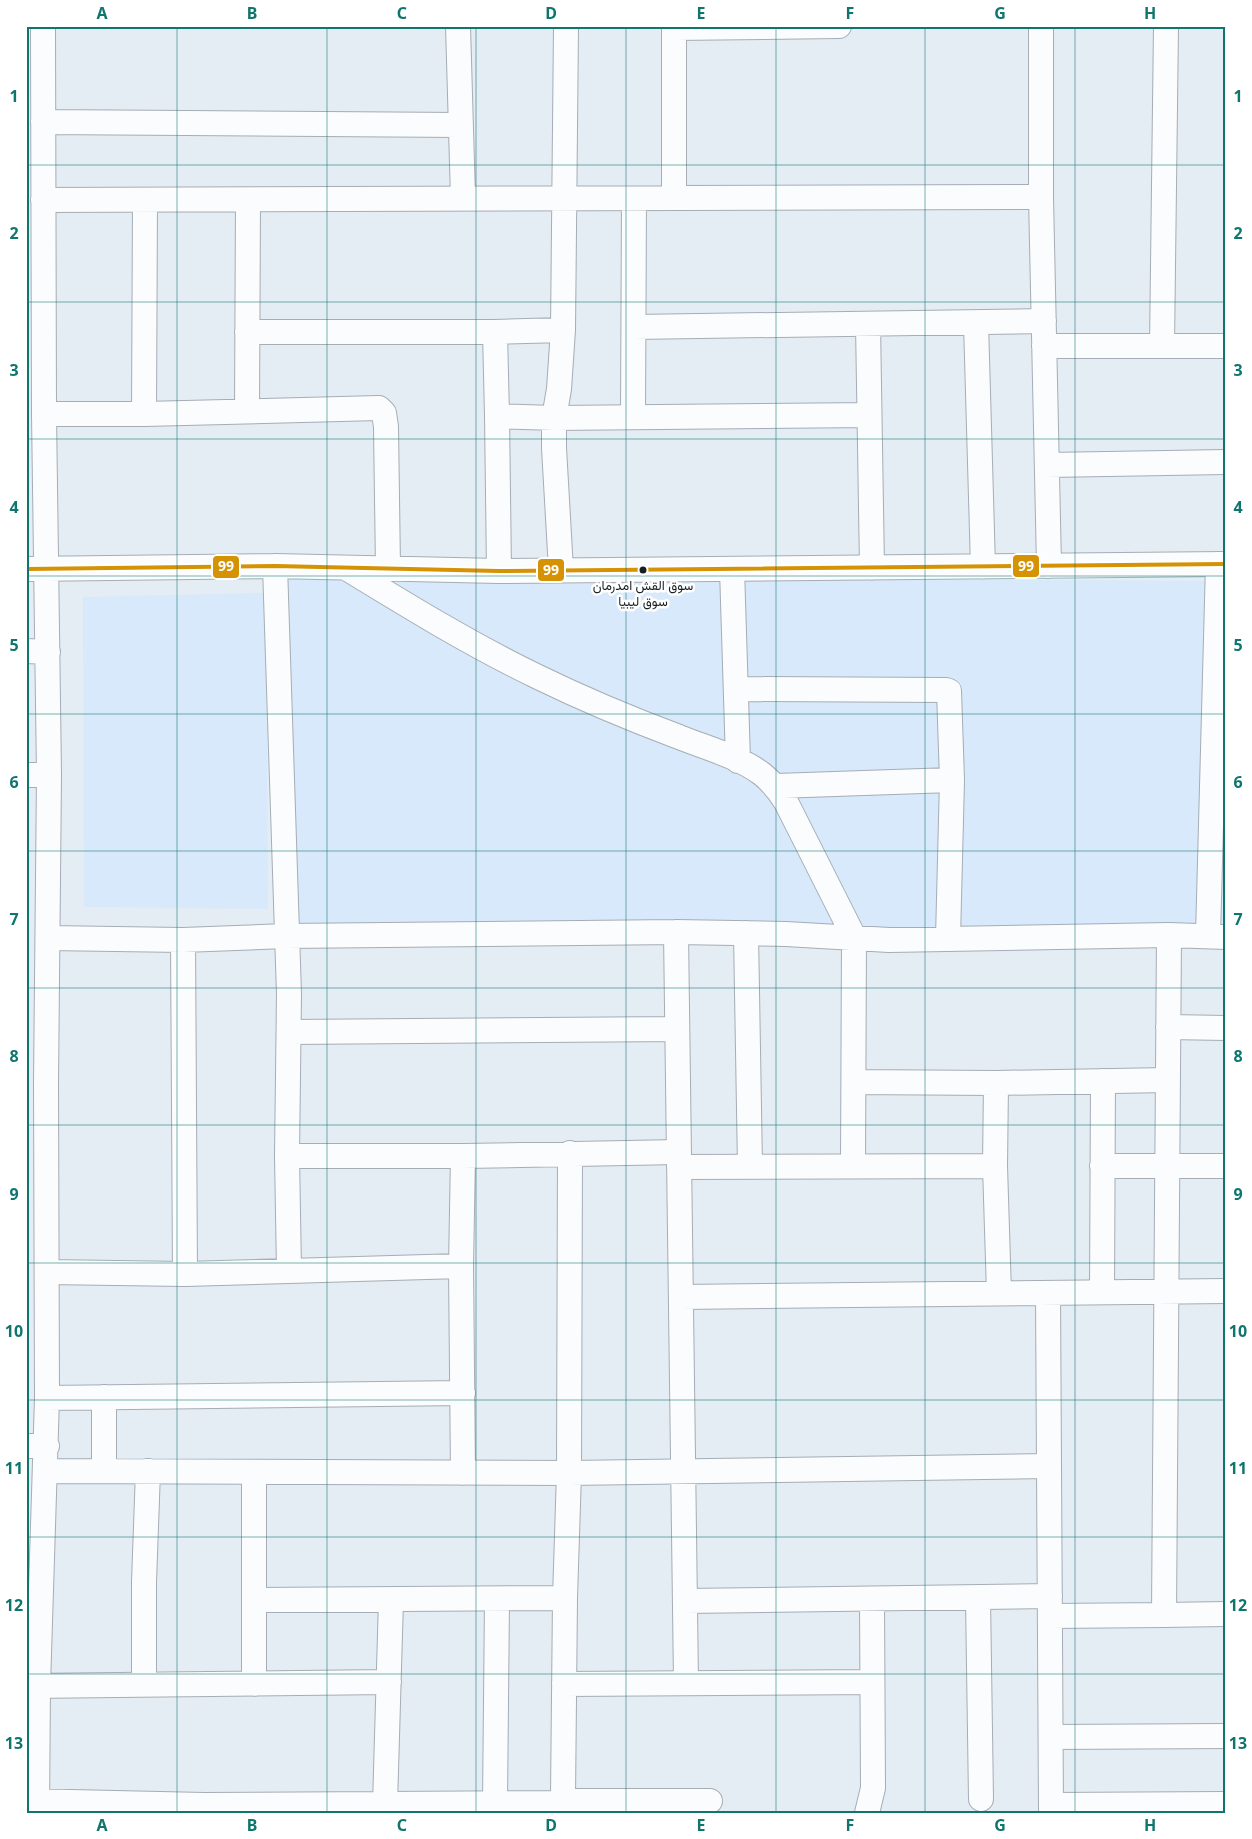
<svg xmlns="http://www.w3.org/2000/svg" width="1252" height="1839" font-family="'Noto Sans',Vazirmatn,sans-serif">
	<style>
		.built { fill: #d7e9fa }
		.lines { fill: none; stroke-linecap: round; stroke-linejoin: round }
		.minor-casing { stroke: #a6adb4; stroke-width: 26 }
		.minor { stroke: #fbfcfd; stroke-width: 24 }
		.bus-1-casing { stroke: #fff; stroke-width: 8 }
		.bus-1 { stroke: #d59205; stroke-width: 4 }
		.grid { fill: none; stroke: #0f766e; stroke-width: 1; stroke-opacity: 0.55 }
		.bus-dot { fill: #171e24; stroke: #fff; stroke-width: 2 }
		.labels { text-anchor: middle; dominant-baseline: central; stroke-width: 5; stroke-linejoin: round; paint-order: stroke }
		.bus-label { font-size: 13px; fill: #171e24; stroke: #fff }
		.line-badge { stroke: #fff; stroke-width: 2 }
		.badge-label { font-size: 14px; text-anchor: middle; font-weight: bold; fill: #fff }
		.neatline { fill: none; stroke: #0f766e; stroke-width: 2 }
		.grid-label { font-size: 16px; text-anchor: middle; font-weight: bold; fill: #0f766e }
	</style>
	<rect width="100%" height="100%" fill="#e4ecf4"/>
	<path class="built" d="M 283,577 L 1226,581 L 1226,928 L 298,927 Z
		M 266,593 L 268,909 L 84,907 L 83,597 Z"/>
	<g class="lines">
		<defs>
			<path id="minor" d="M 458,26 L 463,198
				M 674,26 L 674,28 L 839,26
				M 1041,26 L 1041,197 L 1049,566
				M 43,122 L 460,125
				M 674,198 L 674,28
				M 43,200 L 1041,197
				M 976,323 L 983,567
				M 868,324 L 872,568
				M 634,327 L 1044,321
				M 247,332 L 495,332 L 563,330
				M 495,332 L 497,416 L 554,418 L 869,415
				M 1044,346 L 1226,346
				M 1162,346 L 1166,26
				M 247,411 L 248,200
				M 44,414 L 144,414 L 379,408 L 384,413 L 386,427 L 388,568
				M 144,414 L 145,200
				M 497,416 L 499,571
				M 633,416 L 634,199
				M 1047,465 L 1226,462
				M 275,566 L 289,994 L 287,1156 L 289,1271
				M 346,568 C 408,606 470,644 536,676 C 583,699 631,719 679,737 C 706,748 738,756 762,774 C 772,782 779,791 786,802 L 854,937 L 853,1166
				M 26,569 L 275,566 L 499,571 L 1226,564
				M 732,569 L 738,761
				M 561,570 L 554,448 L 554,418 L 559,389 L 563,330 L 566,26
				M 26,651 L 48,652
				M 736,689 L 946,690 L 949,691 L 952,780 L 948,938
				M 26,775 L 49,775
				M 776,786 L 952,780
				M 676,932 L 686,1682
				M 746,933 L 750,1167
				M 1208,936 L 1218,564
				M 48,938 L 183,940 L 286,936 L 676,932 L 786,934 L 889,940 L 1169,935 L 1226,937
				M 183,940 L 185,1274
				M 1168,1027 L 1226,1028
				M 289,1032 L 677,1029
				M 854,1082 L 996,1083 L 1168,1080
				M 996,1083 L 995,1166 L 999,1293
				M 287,1156 L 463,1156 L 679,1152
				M 463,1156 L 461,1266 L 463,1473
				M 1102,1166 L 1226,1166
				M 679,1167 L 995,1166
				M 47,1272 L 185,1274 L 461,1266
				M 1102,1292 L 1103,1081
				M 1048,1293 L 1051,1813
				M 681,1297 L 1226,1291
				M 104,1397 L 104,1471
				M 47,1398 L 463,1393
				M 26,1446 L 47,1446
				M 46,1471 L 569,1473 L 1049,1466
				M 254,1473 L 254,1684
				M 978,1598 L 981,1799
				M 254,1600 L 565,1598
				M 685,1601 L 1050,1596
				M 1164,1615 L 1226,1614
				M 1050,1616 L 1164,1615 L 1169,935
				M 144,1684 L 144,1582 L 148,1471
				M 564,1684 L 872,1682
				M 26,1686 L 389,1682
				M 1051,1737 L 1226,1736
				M 26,1801 L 204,1805 L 556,1803 L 561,1801 L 710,1801
				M 561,1801 L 563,1797 L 565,1598 L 569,1473 L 570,1153
				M 495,1803 L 497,1600
				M 385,1805 L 391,1600
				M 1051,1805 L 1226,1804
				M 37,1813 L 38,1686 L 47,1398 L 46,1083 L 49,775 L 44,414 L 43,26
				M 867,1813 L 873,1788 L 872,1600"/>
		</defs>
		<use href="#minor" class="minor-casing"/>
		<use href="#minor" class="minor"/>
		<defs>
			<path id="bus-1" d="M 26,569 L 275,566 L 499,571 L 1226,564"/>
		</defs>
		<use href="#bus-1" class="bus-1-casing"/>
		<use href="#bus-1" class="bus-1"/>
	</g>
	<path class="grid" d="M 177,26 L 177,1813M 327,26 L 327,1813M 476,26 L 476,1813M 626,26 L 626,1813M 776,26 L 776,1813M 925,26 L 925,1813M 1075,26 L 1075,1813M 26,165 L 1226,165M 26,302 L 1226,302M 26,439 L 1226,439M 26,576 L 1226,576M 26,714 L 1226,714M 26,851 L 1226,851M 26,988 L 1226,988M 26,1125 L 1226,1125M 26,1263 L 1226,1263M 26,1400 L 1226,1400M 26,1537 L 1226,1537M 26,1674 L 1226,1674"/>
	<circle class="bus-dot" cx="643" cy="570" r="4.5"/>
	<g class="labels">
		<g class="bus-label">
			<text x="643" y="585">سوق القش امدرمان<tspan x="643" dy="16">سوق ليبيا</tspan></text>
		</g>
	</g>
	<g class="line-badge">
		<rect x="1012" y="554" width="28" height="24" rx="5" fill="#d59205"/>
		<rect x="212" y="555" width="28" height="24" rx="5" fill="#d59205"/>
		<rect x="537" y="558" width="28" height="24" rx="5" fill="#d59205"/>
	</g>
	<g class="badge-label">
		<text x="1026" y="571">99</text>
		<text x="226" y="571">99</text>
		<text x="551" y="575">99</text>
	</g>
	<rect width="1252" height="1839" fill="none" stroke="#ffffff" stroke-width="55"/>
	<rect x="28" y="28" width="1196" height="1784" class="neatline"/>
	<g class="grid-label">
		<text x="102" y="19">A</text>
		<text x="252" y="19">B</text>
		<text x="402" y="19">C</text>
		<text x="551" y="19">D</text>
		<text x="701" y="19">E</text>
		<text x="850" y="19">F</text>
		<text x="1000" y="19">G</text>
		<text x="1150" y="19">H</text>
		<text x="14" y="102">1</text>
		<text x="1238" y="102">1</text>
		<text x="14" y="239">2</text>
		<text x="1238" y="239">2</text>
		<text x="14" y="376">3</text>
		<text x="1238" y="376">3</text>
		<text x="14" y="513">4</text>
		<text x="1238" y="513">4</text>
		<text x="14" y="651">5</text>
		<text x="1238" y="651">5</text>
		<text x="14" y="788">6</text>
		<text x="1238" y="788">6</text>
		<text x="14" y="925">7</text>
		<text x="1238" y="925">7</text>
		<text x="14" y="1062">8</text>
		<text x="1238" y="1062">8</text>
		<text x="14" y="1200">9</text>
		<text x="1238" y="1200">9</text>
		<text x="14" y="1337">10</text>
		<text x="1238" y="1337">10</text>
		<text x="14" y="1474">11</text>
		<text x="1238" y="1474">11</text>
		<text x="14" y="1611">12</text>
		<text x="1238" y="1611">12</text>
		<text x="14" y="1749">13</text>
		<text x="1238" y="1749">13</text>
		<text x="102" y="1831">A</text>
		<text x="252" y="1831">B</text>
		<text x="402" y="1831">C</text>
		<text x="551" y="1831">D</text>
		<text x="701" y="1831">E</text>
		<text x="850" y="1831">F</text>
		<text x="1000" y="1831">G</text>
		<text x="1150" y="1831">H</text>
	</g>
</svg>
